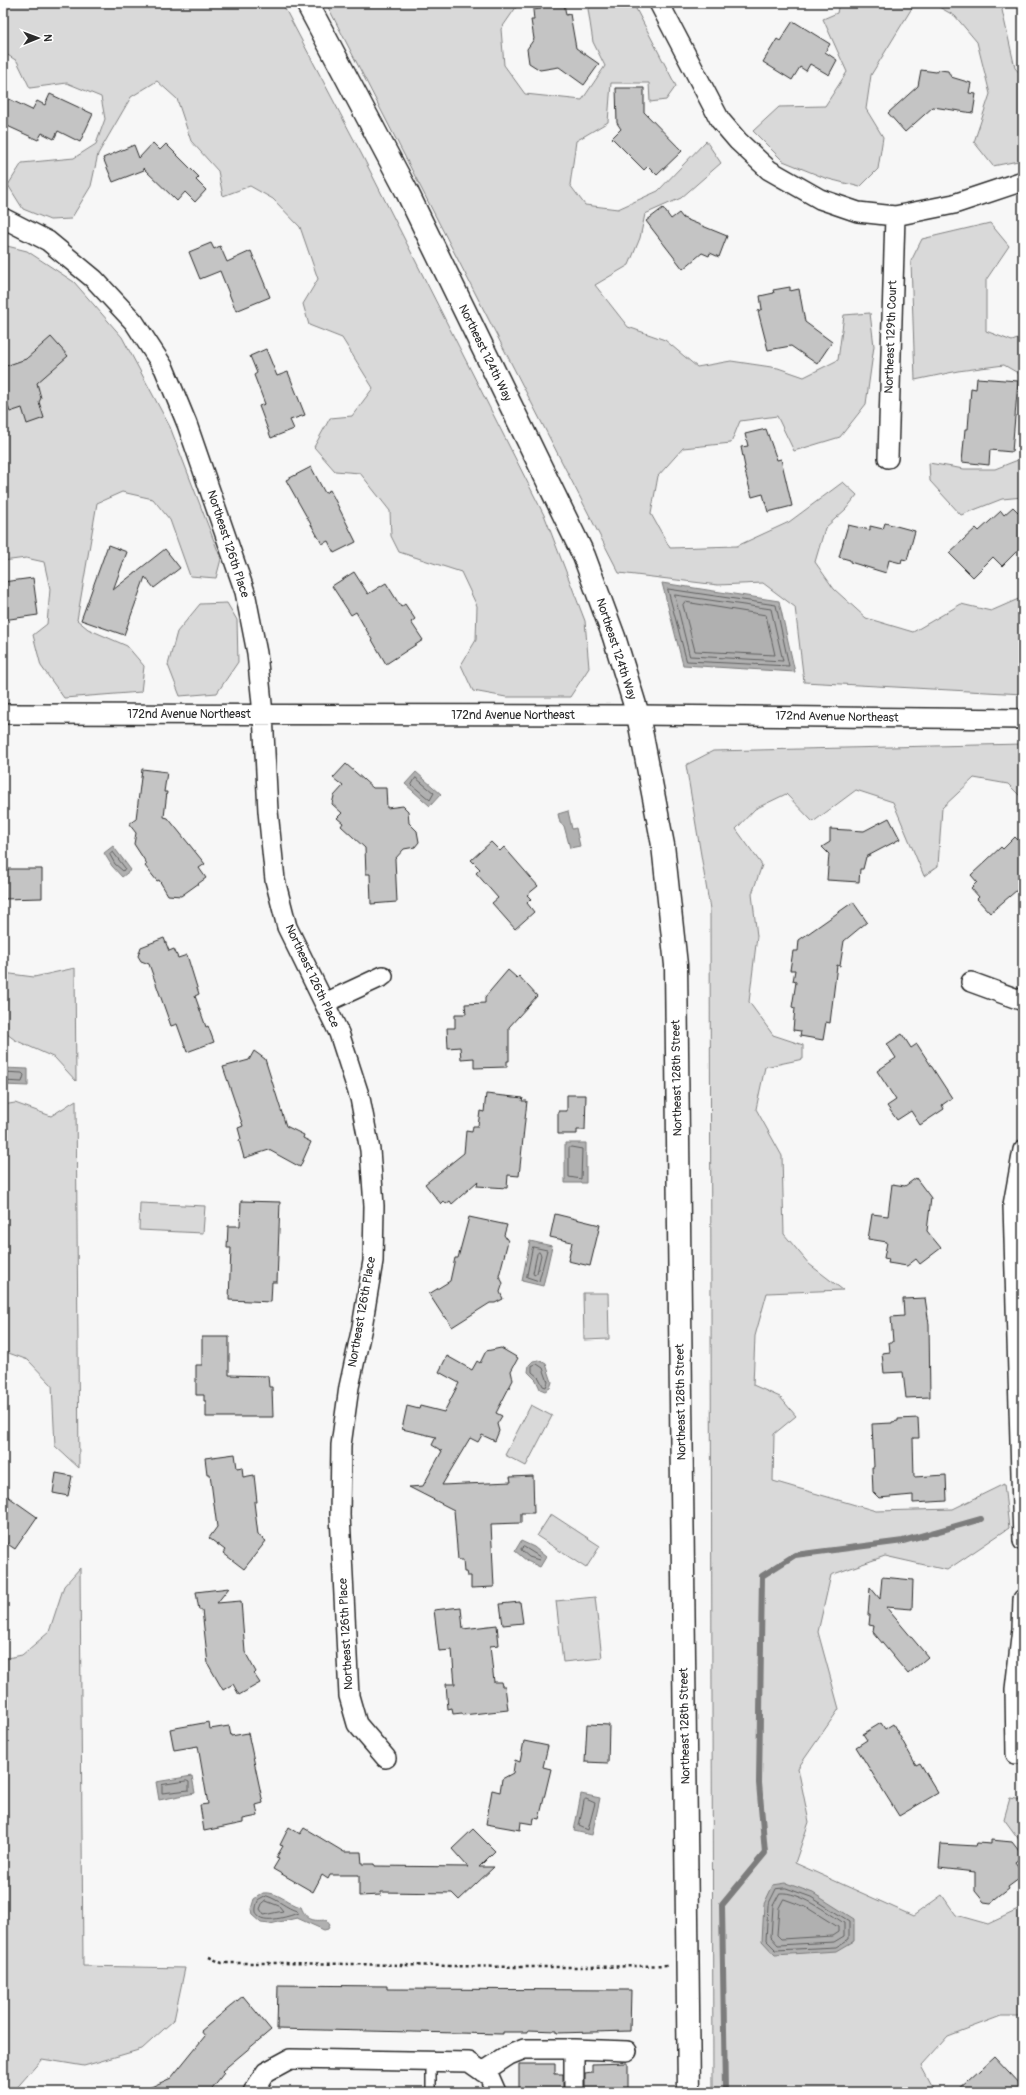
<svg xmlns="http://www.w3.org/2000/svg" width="1026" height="2095" font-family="Pangolin,sans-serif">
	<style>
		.green { fill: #d9d9d9; stroke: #828282 }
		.water { fill: #b0b0b0; stroke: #7b7b7b }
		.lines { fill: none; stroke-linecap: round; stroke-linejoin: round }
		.shore { stroke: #606060; stroke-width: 1 }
		.stream { stroke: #7b7b7b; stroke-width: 6 }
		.building { fill: #c4c4c4; stroke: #2b2b2b }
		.lane-casing { stroke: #2b2b2b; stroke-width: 12 }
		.street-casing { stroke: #2b2b2b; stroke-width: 22 }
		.secondary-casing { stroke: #2b2b2b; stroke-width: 25 }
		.path { stroke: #2b2b2b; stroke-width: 2.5; stroke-dasharray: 3 3; stroke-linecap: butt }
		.lane { stroke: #fff; stroke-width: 9 }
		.street { stroke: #fff; stroke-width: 19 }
		.secondary { stroke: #fff; stroke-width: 22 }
		.labels { text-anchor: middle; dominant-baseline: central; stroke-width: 3; stroke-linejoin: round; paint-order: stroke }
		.street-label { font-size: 12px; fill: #2b2b2b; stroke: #fff }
	</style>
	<rect width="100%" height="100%" fill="#f7f7f7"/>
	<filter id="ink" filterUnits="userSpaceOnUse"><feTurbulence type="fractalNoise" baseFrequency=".025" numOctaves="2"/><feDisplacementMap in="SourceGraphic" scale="8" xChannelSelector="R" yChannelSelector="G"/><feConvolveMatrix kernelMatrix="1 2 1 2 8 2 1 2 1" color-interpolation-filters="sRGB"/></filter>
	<g filter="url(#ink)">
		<path class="green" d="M 3,3 L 282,3 L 362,155 L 545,517 L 585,621 L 589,668 L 570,697 L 506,697 L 473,691 L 461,665 L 476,640 L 477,606 L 461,572 L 399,552 L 391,536 L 390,511 L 360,473 L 335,471 L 314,447 L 330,418 L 352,416 L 373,388 L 342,338 L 309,325 L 303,304 L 318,279 L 300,227 L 273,199 L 250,186 L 223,196 L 218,171 L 191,141 L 177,99 L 157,81 L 131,97 L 98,154 L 91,186 L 71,219 L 50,220 L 23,209 L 8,185 L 22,163 L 74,158 L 96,144 L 105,119 L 101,97 L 67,83 L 30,88 L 17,61 L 3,52 Z
			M 326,3 L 519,3 L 501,29 L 504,65 L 525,94 L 582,100 L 605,66 L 593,42 L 588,9 L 595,3 L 633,3 L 676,86 L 666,100 L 650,102 L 649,83 L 611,83 L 608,122 L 576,141 L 570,185 L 585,205 L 618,209 L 658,191 L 706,141 L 721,163 L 681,198 L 645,214 L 640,238 L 629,265 L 595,285 L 628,327 L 665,340 L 697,367 L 731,361 L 778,368 L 804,377 L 838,360 L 844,315 L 870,313 L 874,346 L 866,404 L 840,437 L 794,451 L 777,416 L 740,421 L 731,443 L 683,448 L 658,476 L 651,514 L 670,548 L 737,546 L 789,522 L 843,482 L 857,495 L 846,509 L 825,528 L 815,562 L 834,589 L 866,618 L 913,632 L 961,604 L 991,611 L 1023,597 L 1023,694 L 804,682 L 795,607 L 763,583 L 718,585 L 619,573 Z
			M 839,3 L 915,3 L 871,75 L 866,109 L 883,137 L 878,169 L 860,187 L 825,178 L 783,161 L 753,131 L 779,107 L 825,106 L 847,72 L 823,19 L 837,13 Z
			M 932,3 L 1009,3 L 1002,10 L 1015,68 L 1023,77 L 1023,160 L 993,166 L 974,142 L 990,94 L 977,42 L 955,16 Z
			M 990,223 L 1009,246 L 986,280 L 986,331 L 1012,341 L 1023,337 L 1023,376 L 1004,365 L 958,371 L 915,380 L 911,261 L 922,239 Z
			M 3,245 L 27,251 L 74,282 L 122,337 L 170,427 L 221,559 L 216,578 L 190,576 L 170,520 L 153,499 L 122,492 L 97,503 L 77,620 L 88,629 L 127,646 L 144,666 L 141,692 L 64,698 L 41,666 L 33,635 L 47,624 L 50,589 L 44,562 L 26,558 L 3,561 Z
			M 1023,458 L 1023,497 L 1002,499 L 961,515 L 930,481 L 929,463 L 964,469 L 995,469 Z
			M 227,603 L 237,620 L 238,662 L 217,693 L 180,696 L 168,665 L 177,632 L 200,604 Z
			M 1023,744 L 1023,799 L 1008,784 L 974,778 L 942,808 L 938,866 L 924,876 L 893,802 L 856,790 L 813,822 L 786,794 L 755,809 L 736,829 L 762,865 L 752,894 L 757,936 L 749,1002 L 773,1035 L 803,1045 L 803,1059 L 765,1067 L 756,1109 L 782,1156 L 784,1234 L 809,1264 L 843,1290 L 767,1293 L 755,1336 L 753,1385 L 780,1397 L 796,1416 L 774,1434 L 773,1481 L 876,1511 L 953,1509 L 1004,1484 L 1009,1528 L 947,1570 L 885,1556 L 831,1575 L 818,1632 L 839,1709 L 798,1768 L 809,1822 L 795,1863 L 913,1916 L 942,1895 L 956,1915 L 988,1924 L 1018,1910 L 1023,1900 L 1023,2016 L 1001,2016 L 948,2036 L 921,2066 L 935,2092 L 713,2092 L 710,909 L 686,765 L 713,751 Z
			M 75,968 L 76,1081 L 55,1058 L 15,1040 L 3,1031 L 3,973 L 34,977 Z
			M 76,1100 L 79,1468 L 55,1446 L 52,1385 L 28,1360 L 3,1351 L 3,1105 L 15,1103 L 51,1116 Z
			M 140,1203 L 205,1206 L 203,1233 L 139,1230 Z
			M 583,1293 L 608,1293 L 609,1339 L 584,1340 Z
			M 531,1405 L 552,1416 L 526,1466 L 505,1455 Z
			M 551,1514 L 600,1546 L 586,1568 L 537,1536 Z
			M 80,1568 L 83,1966 L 185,1968 L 174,2020 L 142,2049 L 84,2066 L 42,2059 L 13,2092 L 3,2092 L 3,1659 L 22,1655 L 49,1632 L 64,1586 Z
			M 595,1597 L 602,1658 L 563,1662 L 556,1601 Z
			M 1010,1798 L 1023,1800 L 1023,1845 L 1004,1819 Z"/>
		<path class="water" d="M 662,583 L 779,601 L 795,672 L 683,665 Z
			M 416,772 L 441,794 L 430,806 L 405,784 Z
			M 568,811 L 572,829 L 576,828 L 580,846 L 570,848 L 564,826 L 560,823 L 558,814 Z
			M 113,846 L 131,870 L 122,877 L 112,866 L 104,853 Z
			M 3,1068 L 28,1069 L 28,1086 L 3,1085 Z
			M 565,1143 L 586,1143 L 586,1183 L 565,1183 Z
			M 530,1241 L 552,1246 L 543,1286 L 522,1281 Z
			M 539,1360 L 546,1364 L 552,1382 L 550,1388 L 545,1391 L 540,1389 L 536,1380 L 528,1372 L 529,1365 L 533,1361 Z
			M 521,1541 L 534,1547 L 546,1557 L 540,1567 L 527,1561 L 515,1551 Z
			M 192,1776 L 195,1793 L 159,1800 L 156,1782 Z
			M 581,1794 L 600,1798 L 592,1835 L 574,1831 Z
			M 786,1883 L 813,1893 L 854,1919 L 854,1941 L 837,1951 L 775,1955 L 762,1941 L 764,1904 L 773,1885 Z
			M 263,1893 C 278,1891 288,1904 301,1907 C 307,1921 313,1921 326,1920 L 330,1925 L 328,1929 L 324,1930 L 297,1918 L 270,1924 L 261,1923 L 252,1915 L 251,1909 L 254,1899 Z"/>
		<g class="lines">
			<path class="shore" d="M 668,589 L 776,605 L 789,666 L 687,661 Z
				M 675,595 L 771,609 L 783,661 L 690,656 Z
				M 685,602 L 766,615 L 775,655 L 695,651 L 683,605 Z
				M 416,778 L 434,793 L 430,800 L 412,785 Z
				M 113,852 L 125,868 L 123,871 L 115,864 L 110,855 Z
				M 3,1072 L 22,1073 L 24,1075 L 22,1082 L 3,1081
				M 571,1147 L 582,1149 L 581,1179 L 569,1177 L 569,1149 Z
				M 533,1247 L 547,1250 L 539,1281 L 527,1277 Z
				M 539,1252 L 541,1255 L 537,1273 L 534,1275 L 533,1273 L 537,1254 Z
				M 537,1364 L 543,1368 L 548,1382 L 546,1387 L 543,1386 L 539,1378 L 532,1372 L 532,1366 Z
				M 524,1547 L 540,1557 L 539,1560 L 529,1557 L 522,1551 L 521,1549 Z
				M 187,1781 L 189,1782 L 189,1790 L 162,1793 L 162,1785 Z
				M 586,1799 L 595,1803 L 588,1830 L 579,1826 L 584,1801 Z
				M 786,1888 L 811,1897 L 849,1921 L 849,1939 L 836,1947 L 776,1950 L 766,1940 L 768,1905 L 776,1889 Z
				M 780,1893 C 799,1891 828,1913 844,1923 L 844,1936 L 834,1942 L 778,1945 L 771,1937 L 773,1906 Z
				M 267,1896 C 279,1900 286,1908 297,1911 L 298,1913 C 285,1918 246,1929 258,1901 Z
				M 784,1899 L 806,1907 L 838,1927 L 838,1932 L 832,1936 L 781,1939 L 777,1935 L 779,1908 Z
				M 266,1901 L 279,1906 L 283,1911 L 264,1915 L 260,1909 L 262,1904 Z"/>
			<path class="stream" d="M 725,2092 L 722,1905 L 765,1853 L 759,1783 L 762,1576 L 795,1555 L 903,1541 L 981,1519"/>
		</g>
		<path class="building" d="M 540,3 L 564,3 L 566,15 L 570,14 L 576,48 L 599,64 L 584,85 L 559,67 L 540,70 L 529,63 L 527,49 L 534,39 L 531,20 L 534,20 L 533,10 L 541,9 Z
			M 793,21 L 830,44 L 825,52 L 837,60 L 829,75 L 810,64 L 806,71 L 800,67 L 792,80 L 763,62 L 777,39 L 780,41 Z
			M 921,70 L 936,72 L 940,70 L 948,71 L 951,77 L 971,83 L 969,93 L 976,94 L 973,113 L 933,107 L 905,132 L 888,113 L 918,86 Z
			M 616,88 L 644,88 L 644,112 L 682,151 L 657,175 L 648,166 L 644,170 L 612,138 L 621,129 L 617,123 Z
			M 50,94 L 93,114 L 80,142 L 58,131 L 54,139 L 42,133 L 38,140 L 3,124 L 3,96 L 32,110 L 37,101 L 45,105 Z
			M 153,143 L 160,150 L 166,144 L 199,177 L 196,180 L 206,190 L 195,202 L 185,192 L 177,201 L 143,168 L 144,170 L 113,182 L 103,158 L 134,145 L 139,158 Z
			M 663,208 L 671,219 L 679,213 L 683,218 L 727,236 L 719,257 L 710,253 L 709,256 L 702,253 L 683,269 L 646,221 Z
			M 211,243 L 214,249 L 220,246 L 227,262 L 251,251 L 270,297 L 236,311 L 220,271 L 200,279 L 189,252 Z
			M 790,287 L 790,291 L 799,289 L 805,322 L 832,342 L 817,364 L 791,346 L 768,350 L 758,311 L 762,309 L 760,296 L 774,293 L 773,290 Z
			M 51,337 L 68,356 L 37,383 L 41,398 L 39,402 L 44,418 L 27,424 L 22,408 L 10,412 L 3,391 L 3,367 L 26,359 Z
			M 266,349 L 277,376 L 288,372 L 305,415 L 290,420 L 294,429 L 271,438 L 259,406 L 265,404 L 254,375 L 257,373 L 250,356 Z
			M 977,378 L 1018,381 L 1012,452 L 990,450 L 989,465 L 962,462 L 965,429 L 968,429 L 971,388 L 976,389 Z
			M 766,429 L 777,460 L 781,459 L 792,506 L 768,512 L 763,494 L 752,497 L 744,468 L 745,467 L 741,447 L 748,446 L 745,434 Z
			M 311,467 L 325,493 L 330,490 L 356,542 L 334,553 L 328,541 L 322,544 L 286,480 Z
			M 1013,507 L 1023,517 L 1023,545 L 1002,566 L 993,557 L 973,577 L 949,553 L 976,528 L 979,531 L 1001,511 L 1004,515 Z
			M 885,523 L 915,531 L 907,560 L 902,559 L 901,563 L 889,560 L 886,573 L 850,562 L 850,560 L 839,557 L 848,525 L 870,530 L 870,526 L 883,529 Z
			M 108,545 L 127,552 L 113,590 L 165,549 L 180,568 L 154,588 L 145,577 L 124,635 L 81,620 Z
			M 354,572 L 368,594 L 386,583 L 401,607 L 405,604 L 415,619 L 411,622 L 423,640 L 386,664 L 356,612 L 351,615 L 332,586 Z
			M 33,578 L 38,615 L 3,620 L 3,582 Z
			M 346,764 L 373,788 L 386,788 L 387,808 L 403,806 L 408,811 L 409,823 L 417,831 L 419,842 L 415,847 L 404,849 L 395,859 L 397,902 L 371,904 L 370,874 L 366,874 L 365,848 L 341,826 L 343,823 L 337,818 L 342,813 L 332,804 L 334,796 L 343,786 L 333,778 Z
			M 142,769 L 167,772 L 164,792 L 167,792 L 164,817 L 168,818 L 205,864 L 199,868 L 206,878 L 181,896 L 168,895 L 159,880 L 157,881 L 145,866 L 147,864 L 134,844 L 136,833 L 129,824 L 136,819 Z
			M 889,818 L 900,839 L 866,857 L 863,869 L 860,869 L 859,882 L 827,880 L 829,854 L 822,847 L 830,842 L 830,829 L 864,831 Z
			M 1015,837 L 1023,845 L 1023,885 L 990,913 L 977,899 L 979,897 L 971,888 L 977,882 L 971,875 L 1001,847 L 1003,849 Z
			M 491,842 L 500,851 L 504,847 L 538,886 L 527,895 L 531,899 L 527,903 L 534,912 L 515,929 L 492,903 L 498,898 L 476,873 L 480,869 L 471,860 Z
			M 3,869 L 42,869 L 42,898 L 3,899 Z
			M 853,902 L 867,922 L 844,941 L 840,966 L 837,965 L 830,1023 L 826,1022 L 823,1040 L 800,1036 L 801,1031 L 793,1030 L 795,1008 L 792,1007 L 796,982 L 793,981 L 795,970 L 790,970 L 793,951 L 798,951 L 799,940 Z
			M 164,938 L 169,951 L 174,949 L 178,958 L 187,955 L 199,994 L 195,996 L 206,1027 L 208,1026 L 214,1042 L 187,1052 L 177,1024 L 171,1026 L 149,964 L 141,961 L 138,956 L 141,947 Z
			M 508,970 L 517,978 L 519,976 L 537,996 L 509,1027 L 509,1061 L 507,1061 L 507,1067 L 474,1068 L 474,1058 L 461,1059 L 460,1047 L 448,1048 L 447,1028 L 455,1028 L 455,1014 L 466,1014 L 465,1004 L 485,1003 L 485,997 Z
			M 902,1034 L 911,1048 L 917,1044 L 952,1098 L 942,1105 L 944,1109 L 920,1125 L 911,1111 L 897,1120 L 887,1106 L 896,1100 L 877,1071 L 896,1058 L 887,1044 Z
			M 254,1051 L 265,1059 L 286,1126 L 304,1135 L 303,1138 L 311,1142 L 300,1167 L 269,1150 L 244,1158 L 239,1140 L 241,1139 L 238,1128 L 243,1126 L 223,1067 L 249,1060 Z
			M 486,1094 L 523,1098 L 522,1101 L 527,1101 L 519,1176 L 508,1175 L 507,1188 L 477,1186 L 478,1181 L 452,1204 L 450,1201 L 446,1204 L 444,1201 L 441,1204 L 425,1184 L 464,1153 L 466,1131 L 472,1132 L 473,1126 L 478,1126 L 480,1111 L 484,1112 Z
			M 567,1095 L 586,1095 L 585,1130 L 577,1130 L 577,1134 L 558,1134 L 558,1111 L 567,1111 Z
			M 916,1178 L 931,1198 L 927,1231 L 941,1248 L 920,1264 L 916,1259 L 907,1266 L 888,1263 L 889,1259 L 884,1258 L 887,1242 L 868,1239 L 872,1214 L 888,1216 L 892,1184 L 905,1186 Z
			M 241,1201 L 280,1202 L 277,1282 L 272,1282 L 271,1302 L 229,1300 L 231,1248 L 227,1248 L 228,1226 L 240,1226 Z
			M 555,1214 L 600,1225 L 590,1266 L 568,1261 L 572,1242 L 550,1237 Z
			M 469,1217 L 507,1225 L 504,1235 L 508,1241 L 499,1276 L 503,1283 L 500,1292 L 503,1299 L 495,1303 L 490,1303 L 452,1327 L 445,1316 L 444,1317 L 429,1294 L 450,1281 L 455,1258 L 458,1258 Z
			M 925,1298 L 929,1324 L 930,1397 L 906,1398 L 903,1372 L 884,1373 L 882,1353 L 890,1352 L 889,1342 L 893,1342 L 891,1317 L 904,1316 L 903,1299 Z
			M 202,1337 L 229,1337 L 229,1375 L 268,1376 L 269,1387 L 272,1387 L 273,1417 L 206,1417 L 206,1401 L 204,1401 L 204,1395 L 196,1395 L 196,1365 L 202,1365 Z
			M 501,1348 L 518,1358 L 511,1371 L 513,1380 L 496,1413 L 502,1416 L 497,1424 L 499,1431 L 495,1441 L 482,1435 L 478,1442 L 470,1438 L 442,1485 L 511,1482 L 510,1477 L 533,1476 L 534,1513 L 521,1513 L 521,1523 L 491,1524 L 494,1587 L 471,1588 L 471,1576 L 467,1576 L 466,1572 L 464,1572 L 463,1560 L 458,1560 L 454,1510 L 409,1487 L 423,1486 L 442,1451 L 432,1445 L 436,1437 L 402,1429 L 407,1406 L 419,1409 L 420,1406 L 444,1412 L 459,1383 L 439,1372 L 447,1356 L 472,1370 L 477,1361 L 480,1363 L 486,1351 Z
			M 918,1418 L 919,1438 L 913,1438 L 914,1477 L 946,1475 L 947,1501 L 913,1503 L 913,1495 L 879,1498 L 873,1492 L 872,1467 L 874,1467 L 872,1424 L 892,1423 L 892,1422 L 898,1421 L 898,1419 Z
			M 235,1454 L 237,1468 L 242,1467 L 243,1477 L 254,1475 L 257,1502 L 254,1502 L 258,1535 L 266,1541 L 244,1569 L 223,1553 L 225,1550 L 209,1538 L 217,1527 L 210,1474 L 207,1474 L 205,1458 Z
			M 56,1473 L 72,1476 L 68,1496 L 53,1493 Z
			M 3,1493 L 37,1517 L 15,1549 L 3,1541 Z
			M 882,1577 L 913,1580 L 912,1609 L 886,1607 L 928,1657 L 908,1674 L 873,1632 L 874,1626 L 869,1625 L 870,1615 L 868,1615 L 870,1587 L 880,1599 Z
			M 229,1588 L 217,1603 L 241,1601 L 245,1652 L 256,1672 L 254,1674 L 260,1683 L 239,1695 L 233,1684 L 223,1690 L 208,1664 L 202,1610 L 199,1610 L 196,1592 Z
			M 520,1602 L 523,1623 L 503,1625 L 500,1604 Z
			M 461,1607 L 463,1629 L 497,1625 L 499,1645 L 490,1646 L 494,1682 L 501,1682 L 502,1686 L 505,1686 L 508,1710 L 463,1715 L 462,1713 L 453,1714 L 452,1708 L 448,1709 L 446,1684 L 455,1684 L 452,1650 L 439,1651 L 434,1610 Z
			M 209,1722 L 210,1729 L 229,1726 L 231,1736 L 248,1733 L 263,1803 L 256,1805 L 258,1816 L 243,1819 L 243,1823 L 204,1831 L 200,1805 L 208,1804 L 198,1746 L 174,1750 L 170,1729 Z
			M 881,1723 L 885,1729 L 893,1724 L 916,1765 L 920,1763 L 938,1793 L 899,1816 L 856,1747 L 867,1740 L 863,1734 Z
			M 587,1724 L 609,1725 L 608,1763 L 585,1762 Z
			M 524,1741 L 548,1746 L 543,1767 L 551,1769 L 539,1819 L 534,1818 L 533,1824 L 521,1822 L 520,1830 L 486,1824 L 492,1790 L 500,1792 L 502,1779 L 513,1773 L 515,1760 L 520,1762 Z
			M 289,1827 L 300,1834 L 304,1828 L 344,1852 L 361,1852 L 362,1864 L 375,1864 L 375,1866 L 468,1867 L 452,1849 L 473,1829 L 495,1851 L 479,1867 L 494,1867 L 459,1900 L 452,1893 L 381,1892 L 381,1895 L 359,1896 L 359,1875 L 330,1875 L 328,1879 L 322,1875 L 313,1892 L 273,1869 L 279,1859 L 276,1858 L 283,1846 L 280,1845 Z
			M 991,1840 L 1012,1842 L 1023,1856 L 1015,1862 L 1023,1873 L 1023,1876 L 1008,1887 L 1009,1889 L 991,1903 L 984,1902 L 975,1891 L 975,1872 L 939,1868 L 941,1844 L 976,1846 L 977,1843 L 991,1844 Z
			M 278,1985 L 387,1986 L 387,1989 L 631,1990 L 630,2031 L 557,2033 L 557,2031 L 528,2030 L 528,2032 L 503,2032 L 503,2034 L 277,2029 Z
			M 243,1996 L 271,2030 L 222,2071 L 224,2073 L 209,2092 L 140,2092 L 171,2078 L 205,2036 L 201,2031 Z
			M 994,2057 L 1023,2088 L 1023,2092 L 956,2092 Z
			M 628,2063 L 628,2092 L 585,2092 L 585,2074 L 592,2073 L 592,2064 Z
			M 519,2064 L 555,2064 L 555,2074 L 563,2074 L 563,2092 L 519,2092 Z"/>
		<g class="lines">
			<defs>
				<path id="lane" d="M 431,2092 L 431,2062"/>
				<path id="street" d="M 659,3 L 720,120 L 738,141 L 769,170 L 820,199 L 858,212 L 895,216 L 954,204 L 1023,181
					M 3,218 L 48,241 L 94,279 L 134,322 L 164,368 L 187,424 L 245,592 L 257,653 L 263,714 L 268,811 L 275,880 L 287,927 L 339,1033 L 360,1098 L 370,1150 L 374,1206 L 373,1261 L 362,1327 L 349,1387 L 341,1445 L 340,1515 L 349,1696 L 357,1724 L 386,1758
					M 888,458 L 895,216
					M 3,714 L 638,715 L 1023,719
					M 971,982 L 1023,1001
					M 325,1003 L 383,976
					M 1023,1150 L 1013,1205 L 1023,1541
					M 1023,1599 L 1022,1629 L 1015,1689 L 1016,1754 L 1023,1754
					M 574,2049 L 627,2051
					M 483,2072 L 509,2055 L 524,2049 L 574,2049 L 574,2092
					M 253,2092 L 266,2072 L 290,2059 L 469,2062 L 489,2076 L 496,2092"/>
				<path id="secondary" d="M 307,3 L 406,190 L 584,556 L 614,637 L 638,715 L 663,845 L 676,965 L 689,2092"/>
			</defs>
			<use href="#lane" class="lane-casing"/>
			<use href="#street" class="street-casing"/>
			<use href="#secondary" class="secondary-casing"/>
			<path class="path" d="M 209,1957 L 222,1963 C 370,1962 519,1971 667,1965"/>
			<use href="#lane" class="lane"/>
			<use href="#street" class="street"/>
			<use href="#secondary" class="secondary"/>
		</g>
	</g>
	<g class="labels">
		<g class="street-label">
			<text transform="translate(891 337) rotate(-88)">Northeast 129th Court</text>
			<text transform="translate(485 353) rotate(64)">Northeast 124th Way</text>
			<text transform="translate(228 544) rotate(72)">Northeast 126th Place</text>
			<text transform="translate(616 649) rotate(72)">Northeast 124th Way</text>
			<text x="189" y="714">172nd Avenue Northeast</text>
			<text x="513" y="715">172nd Avenue Northeast</text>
			<text transform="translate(837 717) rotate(1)">172nd Avenue Northeast</text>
			<text transform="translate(312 976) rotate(65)">Northeast 126th Place</text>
			<text transform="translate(677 1078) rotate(-91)">Northeast 128th Street</text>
			<text transform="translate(362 1312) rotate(-80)">Northeast 126th Place</text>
			<text transform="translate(681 1402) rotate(-91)">Northeast 128th Street</text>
			<text transform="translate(346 1634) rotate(-93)">Northeast 126th Place</text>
			<text transform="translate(685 1726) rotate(-91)">Northeast 128th Street</text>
		</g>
	</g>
	<rect width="1026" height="2095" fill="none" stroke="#fff" stroke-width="16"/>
	<rect x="8" y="8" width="1010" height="2079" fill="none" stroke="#2b2b2b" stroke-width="1.5" filter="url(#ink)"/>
	<g transform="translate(38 38) rotate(89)" stroke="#ffffff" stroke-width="3" paint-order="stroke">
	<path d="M0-3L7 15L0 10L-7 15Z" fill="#2b2b2b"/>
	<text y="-6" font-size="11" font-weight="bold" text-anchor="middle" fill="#2b2b2b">N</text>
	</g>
</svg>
